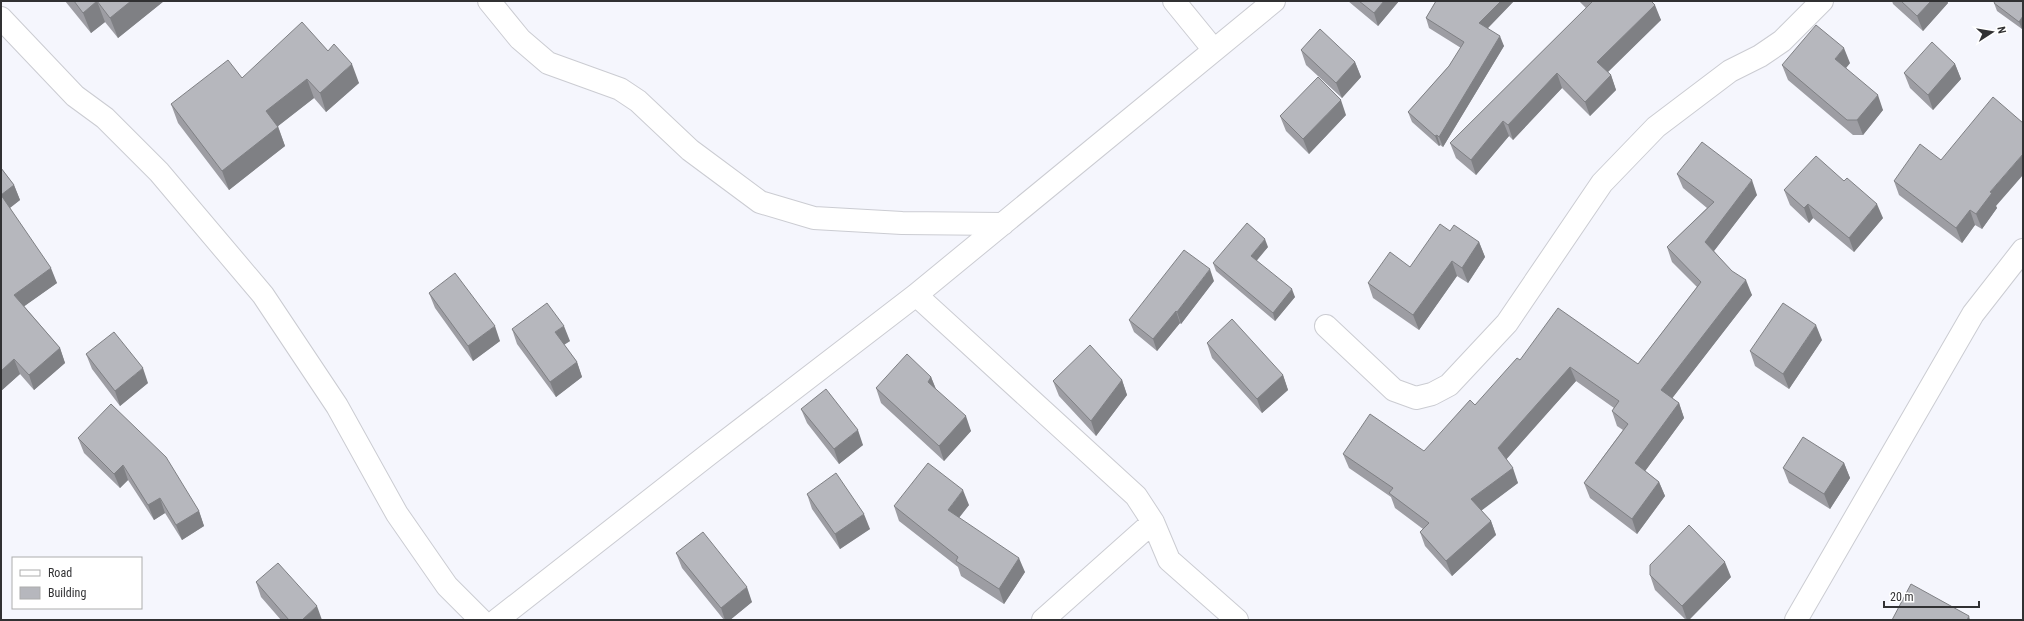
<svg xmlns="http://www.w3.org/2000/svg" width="2024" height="621" font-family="'Roboto Condensed',sans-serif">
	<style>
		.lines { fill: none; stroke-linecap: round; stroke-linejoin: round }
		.street-casing { stroke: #cbccd2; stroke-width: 24 }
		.street { stroke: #fff; stroke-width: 22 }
		.wall { fill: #9d9da3 }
		.shaded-wall { fill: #7f8084 }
		.building { fill: #b6b7bd; stroke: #7f8084 }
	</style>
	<rect width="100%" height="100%" fill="#f5f6fd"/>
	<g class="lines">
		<defs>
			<path id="street" d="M 489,1 L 520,39 L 548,63 L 620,89 L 638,101 L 690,150 L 760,202 L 814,218 L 902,223 L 1003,224
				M 1174,1 L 1214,50
				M 1,18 L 75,96 L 105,118 L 159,172 L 263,295 L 337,406 L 397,514 L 447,586 L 481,620
				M 916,295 L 1136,496 L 1153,522 L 1169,560 L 1237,620
				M 1326,326 L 1394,390 L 1416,398 L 1432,394 L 1449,385 L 1507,323 L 1602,183 L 1656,127 L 1730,71 L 1760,56 L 1782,41 L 1822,1
				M 497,620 L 709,454 L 916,295 L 1274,1
				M 1043,620 L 1153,522
				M 1796,620 L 1973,314 L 2023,250"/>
		</defs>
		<use href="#street" class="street-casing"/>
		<use href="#street" class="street"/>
	</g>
	<path class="wall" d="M 65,1 L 164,1 L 118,38 L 105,22 L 91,33 Z
		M 1348,1 L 1399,1 L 1378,26 Z
		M 1436,1 L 1514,1 L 1488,28 L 1504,46 L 1443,147 L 1440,145 L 1439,146 L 1412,122 L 1408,112 L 1449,66 L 1461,48 L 1429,28 L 1426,18 Z
		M 1579,1 L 1651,1 L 1661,20 L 1607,72 L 1611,75 L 1616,90 L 1590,116 L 1562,88 L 1513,140 L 1509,136 L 1476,175 L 1456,158 L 1450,143 L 1586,8 Z
		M 1892,1 L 1947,1 L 1948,3 L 1923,31 L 1893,4 Z
		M 2023,1 L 2023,28 L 2022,29 L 1997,11 L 1994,3 Z
		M 1301,50 L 1355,62 L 1361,77 L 1342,98 L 1306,65 Z
		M 328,51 L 359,83 L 326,112 L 314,98 L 278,126 L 285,146 L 229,190 L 178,123 L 171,104 L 242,78 Z
		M 1850,63 L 1846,68 L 1883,110 L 1863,135 L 1853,135 L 1788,80 L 1782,65 Z
		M 1955,64 L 1961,79 L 1933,110 L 1910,88 L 1904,73 Z
		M 1346,115 L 1309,154 L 1286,131 L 1280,116 Z
		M 1,168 L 14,185 L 20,200 L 10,208 L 57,283 L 24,306 L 60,348 L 65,363 L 34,390 L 20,374 L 1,391 Z
		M 1677,174 L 1757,195 L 1714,251 L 1752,295 L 1672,398 L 1679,403 L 1684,418 L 1645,471 L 1659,482 L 1665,496 L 1637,534 L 1590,498 L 1584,483 L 1623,430 L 1617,426 L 1612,411 L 1614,408 L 1576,381 L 1506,459 L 1518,483 L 1481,510 L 1491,521 L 1496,535 L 1452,576 L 1425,546 L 1420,532 L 1423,529 L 1395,508 L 1391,497 L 1349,468 L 1343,454 L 1424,451 L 1475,405 L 1520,360 L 1638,364 L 1697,287 L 1672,262 L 1667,247 L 1707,208 L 1683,188 Z
		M 1894,181 L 1996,206 L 1997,208 L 1982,229 L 1975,225 L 1962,243 L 1899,195 Z
		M 1784,190 L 1883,218 L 1854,252 L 1813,218 L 1809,223 L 1790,205 Z
		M 1450,231 L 1479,242 L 1485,257 L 1468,283 L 1457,276 L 1419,330 L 1373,298 L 1368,283 L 1410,267 Z
		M 1268,247 L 1256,260 L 1295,297 L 1275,321 L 1216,271 L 1213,263 Z
		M 1214,281 L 1181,324 L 1180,323 L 1157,351 L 1134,332 L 1129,320 Z
		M 429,293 L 500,341 L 473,361 L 435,308 Z
		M 512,329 L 570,341 L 564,345 L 577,362 L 582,377 L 556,397 L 517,344 Z
		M 1822,340 L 1789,389 L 1755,366 L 1750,351 Z
		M 1207,343 L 1283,375 L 1288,390 L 1262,413 L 1212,358 Z
		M 86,354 L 148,383 L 120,406 L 92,369 Z
		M 931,377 L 936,389 L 971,431 L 944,461 L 881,403 L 876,388 Z
		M 1122,380 L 1127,395 L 1096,436 L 1059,396 L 1053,381 Z
		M 801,409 L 863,445 L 839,464 L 807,423 Z
		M 78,438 L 199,511 L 204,526 L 182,540 L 165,513 L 154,520 L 128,480 L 120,488 L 84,453 Z
		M 1844,463 L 1850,478 L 1830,509 L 1789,483 L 1783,468 Z
		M 807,494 L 870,529 L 840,549 L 812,509 Z
		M 969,505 L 959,518 L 1025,572 L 1004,604 L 961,576 L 958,567 L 899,521 L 894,506 Z
		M 676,553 L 752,602 L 730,620 L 724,620 L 682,568 Z
		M 1650,575 L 1731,577 L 1689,620 L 1686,620 L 1655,590 Z
		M 256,582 L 322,620 L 281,620 L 261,597 Z"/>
	<path class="shaded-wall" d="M 97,1 L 105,22 L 91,33 L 83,13 Z
		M 131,1 L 164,1 L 118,38 L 110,18 Z
		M 1384,1 L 1399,1 L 1378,26 L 1374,13 Z
		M 1501,1 L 1514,1 L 1483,33 L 1479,23 Z
		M 1931,1 L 1947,1 L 1948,3 L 1923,31 L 1917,16 Z
		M 1655,5 L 1661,20 L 1603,77 L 1597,62 Z
		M 2023,16 L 2023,28 L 2022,29 L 2019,22 Z
		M 1500,36 L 1504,46 L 1443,147 L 1439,137 Z
		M 1844,48 L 1850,63 L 1841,74 L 1835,59 Z
		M 1355,62 L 1361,77 L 1342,98 L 1336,83 Z
		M 352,64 L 359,83 L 326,112 L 320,93 Z
		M 1955,64 L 1961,79 L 1933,110 L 1928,95 Z
		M 1557,73 L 1562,88 L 1513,140 L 1508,125 Z
		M 1611,75 L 1616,90 L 1590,116 L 1585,102 Z
		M 307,79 L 314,98 L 273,130 L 266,111 Z
		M 1878,95 L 1883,110 L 1863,135 L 1857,120 Z
		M 1341,100 L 1346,115 L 1309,154 L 1303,139 Z
		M 1503,121 L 1509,136 L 1476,175 L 1471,160 Z
		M 278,127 L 285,146 L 229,190 L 222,171 Z
		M 1437,135 L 1440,145 L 1439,146 L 1435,136 Z
		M 2023,154 L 2023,175 L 1996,206 L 1997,208 L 1982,229 L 1976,214 L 1990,192 Z
		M 1752,180 L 1757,195 L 1710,256 L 1705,242 Z
		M 14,185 L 20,200 L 7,210 L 1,195 Z
		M 1808,204 L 1813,218 L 1809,223 L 1804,208 Z
		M 1877,204 L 1883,218 L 1854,252 L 1849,238 Z
		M 1970,210 L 1975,225 L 1962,243 L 1956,228 Z
		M 1265,239 L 1268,247 L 1254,264 L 1251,256 Z
		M 1479,242 L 1485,257 L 1468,283 L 1462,268 Z
		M 1452,261 L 1457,276 L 1419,330 L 1413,315 Z
		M 51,268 L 57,283 L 19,310 L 14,295 Z
		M 1210,269 L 1214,281 L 1181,324 L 1177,312 Z
		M 1746,280 L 1752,295 L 1667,405 L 1661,390 Z
		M 1292,289 L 1295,297 L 1275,321 L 1273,313 Z
		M 1176,311 L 1180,323 L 1157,351 L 1153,339 Z
		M 1816,325 L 1822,340 L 1789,389 L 1783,374 Z
		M 495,326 L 500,341 L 473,361 L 468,346 Z
		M 564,326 L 570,341 L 560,347 L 555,332 Z
		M 60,348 L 65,363 L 34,390 L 29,375 Z
		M 14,359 L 20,374 L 1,391 L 1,371 Z
		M 577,362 L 582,377 L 556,397 L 550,382 Z
		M 1570,367 L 1576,381 L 1504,462 L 1498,448 Z
		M 143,368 L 148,383 L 120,406 L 115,391 Z
		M 1283,375 L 1288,390 L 1262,413 L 1257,399 Z
		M 931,377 L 937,392 L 928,382 Z
		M 1122,380 L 1127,395 L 1096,436 L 1091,421 Z
		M 1679,403 L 1684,418 L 1640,478 L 1635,463 Z
		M 966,416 L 971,431 L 944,461 L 939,446 Z
		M 858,430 L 863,445 L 839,464 L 834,449 Z
		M 1844,463 L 1850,478 L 1830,509 L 1824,494 Z
		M 123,465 L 128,480 L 120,488 L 114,474 Z
		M 1513,468 L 1518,483 L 1477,514 L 1471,499 Z
		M 1659,482 L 1665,496 L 1637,534 L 1632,519 Z
		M 963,490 L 969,505 L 953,525 L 948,510 Z
		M 160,498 L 165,513 L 154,520 L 148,505 Z
		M 199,511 L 204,526 L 182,540 L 176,525 Z
		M 864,514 L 870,529 L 840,549 L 835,534 Z
		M 1491,521 L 1496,535 L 1452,576 L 1446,561 Z
		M 1019,558 L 1025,572 L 1004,604 L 999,589 Z
		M 1725,562 L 1731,577 L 1689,620 L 1687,620 L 1682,606 Z
		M 747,587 L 752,602 L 730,620 L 725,620 L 721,608 Z
		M 317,606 L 322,620 L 302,620 Z
		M 1969,616 L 1970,620 L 1967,620 Z"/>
	<path class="building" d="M 74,1 L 131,1 L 110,18 L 97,1 L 83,13 Z
		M 1359,1 L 1384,1 L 1374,13 Z
		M 1436,1 L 1501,1 L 1479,23 L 1500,36 L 1439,137 L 1437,135 L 1435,136 L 1408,112 L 1449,66 L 1464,42 L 1426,18 Z
		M 1590,1 L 1651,1 L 1655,5 L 1597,62 L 1611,75 L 1585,102 L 1557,73 L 1508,125 L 1503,121 L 1471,160 L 1450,143 L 1592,2 Z
		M 1901,1 L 1931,1 L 1917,16 Z
		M 1995,1 L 2023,1 L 2023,16 L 2019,22 L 1994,3 Z
		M 302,22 L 328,51 L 334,44 L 352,64 L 320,93 L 307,79 L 266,111 L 278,127 L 222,171 L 171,104 L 228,60 L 242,78 Z
		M 1816,25 L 1844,48 L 1835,59 L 1878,95 L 1857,120 L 1847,120 L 1782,65 Z
		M 1320,29 L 1355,62 L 1336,83 L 1301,50 Z
		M 1932,42 L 1955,64 L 1928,95 L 1904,73 Z
		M 1318,77 L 1341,100 L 1303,139 L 1280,116 Z
		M 1993,97 L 2023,123 L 2023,154 L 1990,192 L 1992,193 L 1976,214 L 1970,210 L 1956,228 L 1894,181 L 1920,144 L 1941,160 Z
		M 1702,142 L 1752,180 L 1705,242 L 1732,271 L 1746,280 L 1661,390 L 1679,403 L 1635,463 L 1659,482 L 1632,519 L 1584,483 L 1628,424 L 1612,411 L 1619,401 L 1570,367 L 1498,448 L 1513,468 L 1471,499 L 1491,521 L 1446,561 L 1420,532 L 1429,523 L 1389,493 L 1393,488 L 1343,454 L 1370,414 L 1424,451 L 1470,400 L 1475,405 L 1517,358 L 1520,360 L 1558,308 L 1638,364 L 1701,282 L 1667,247 L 1714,202 L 1677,174 Z
		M 1816,156 L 1844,181 L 1847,178 L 1877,204 L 1849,238 L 1808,204 L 1804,208 L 1784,190 Z
		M 1,168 L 14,185 L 1,195 L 51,268 L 14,295 L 60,348 L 29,375 L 14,359 L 1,371 Z
		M 1247,223 L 1265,239 L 1251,256 L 1292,289 L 1273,313 L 1213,263 Z
		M 1440,224 L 1450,231 L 1454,225 L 1479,242 L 1462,268 L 1452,261 L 1413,315 L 1368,283 L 1390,252 L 1410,267 Z
		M 1184,250 L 1210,269 L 1177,312 L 1176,311 L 1153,339 L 1129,320 Z
		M 455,273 L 495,326 L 468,346 L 429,293 Z
		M 547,303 L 564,326 L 555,332 L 577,362 L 550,382 L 512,329 Z
		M 1783,303 L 1816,325 L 1783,374 L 1750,351 Z
		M 1232,319 L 1283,375 L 1257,399 L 1207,343 Z
		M 114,332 L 143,368 L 115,391 L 86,354 Z
		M 1090,345 L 1122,380 L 1091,421 L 1053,381 Z
		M 907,354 L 931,377 L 928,382 L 966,416 L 939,446 L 876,388 Z
		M 826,389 L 858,430 L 834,449 L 801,409 Z
		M 111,404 L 166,457 L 199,511 L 176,525 L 160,498 L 148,505 L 123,465 L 114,474 L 78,438 Z
		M 1803,437 L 1844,463 L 1824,494 L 1783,468 Z
		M 928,463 L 963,490 L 948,510 L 1019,558 L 999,589 L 956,561 L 958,557 L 894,506 Z
		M 836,473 L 864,514 L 835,534 L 807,494 Z
		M 1689,525 L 1725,562 L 1682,606 L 1650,575 L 1650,565 Z
		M 703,532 L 747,587 L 721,608 L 676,553 Z
		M 278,563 L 317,606 L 302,620 L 289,620 L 256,582 Z
		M 1911,584 L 1969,616 L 1967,620 L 1892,620 Z"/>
	<rect width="2024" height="621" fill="none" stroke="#313133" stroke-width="4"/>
	<rect x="12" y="557" width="130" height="52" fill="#ffffff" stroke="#adadad"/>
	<rect x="20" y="570" width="20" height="6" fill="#ffffff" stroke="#adadad"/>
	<text x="48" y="577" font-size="12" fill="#313133">Road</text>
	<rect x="20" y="587" width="20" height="12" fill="#b6b7bd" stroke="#adadad"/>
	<text x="48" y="597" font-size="12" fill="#313133">Building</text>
	<g transform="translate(1992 32) rotate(78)" stroke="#ffffff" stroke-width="3" paint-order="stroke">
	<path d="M0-3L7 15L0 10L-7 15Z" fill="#313133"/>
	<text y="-6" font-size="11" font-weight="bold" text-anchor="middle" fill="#313133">N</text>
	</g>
	<path d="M1884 601v6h95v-6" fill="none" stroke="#313133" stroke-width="2"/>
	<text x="1890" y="601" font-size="12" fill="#313133" stroke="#ffffff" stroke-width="3" paint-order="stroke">20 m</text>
</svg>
